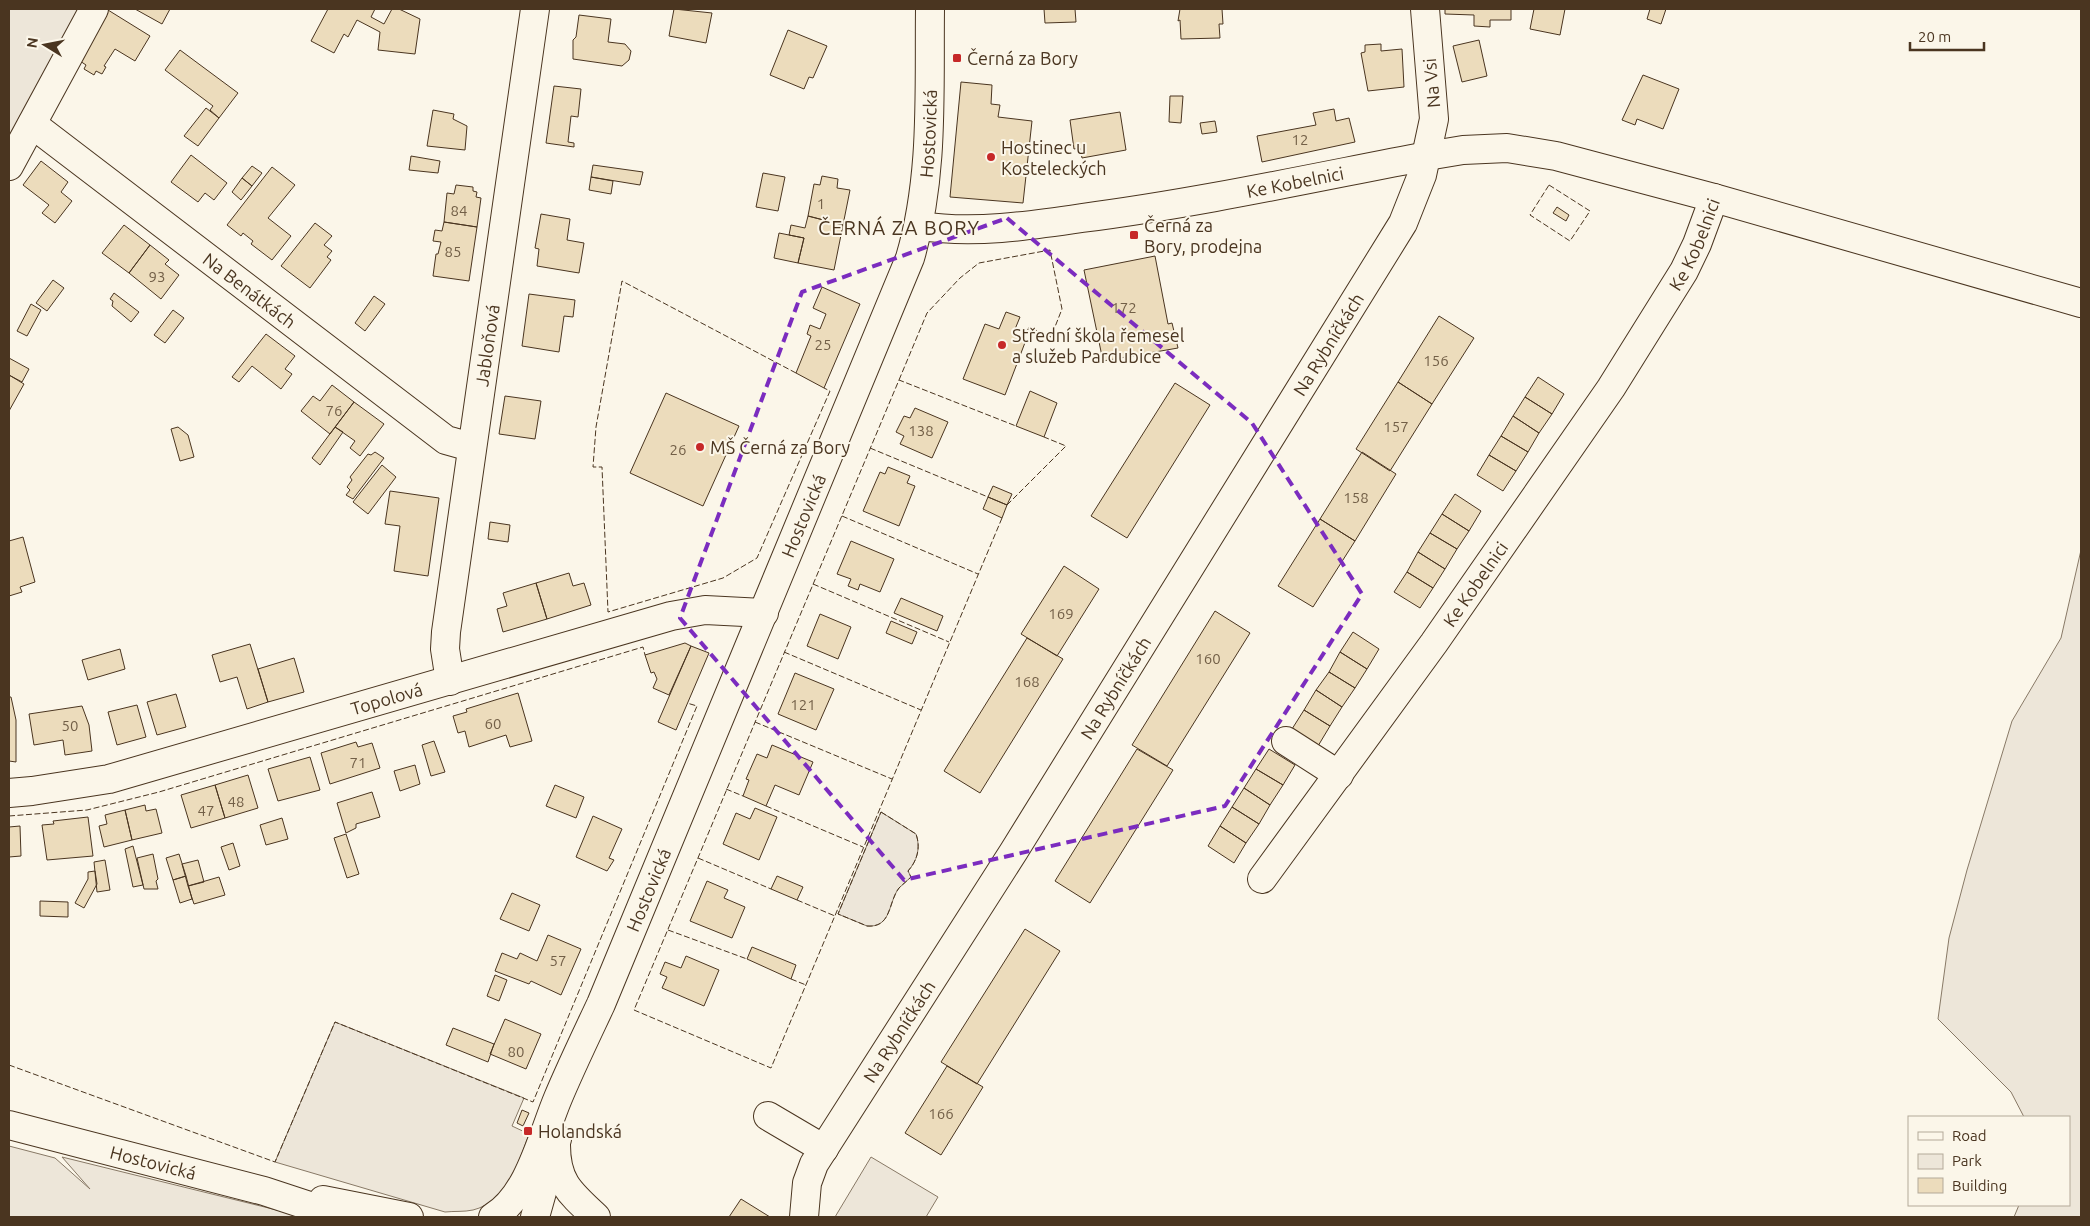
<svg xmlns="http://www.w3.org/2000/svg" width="2090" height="1226" font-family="Ubuntu,sans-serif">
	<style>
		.green { fill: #ede6d9; stroke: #887966 }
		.building { fill: #ecdcbc; stroke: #4a3520 }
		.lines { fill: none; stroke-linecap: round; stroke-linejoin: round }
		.minor-casing { stroke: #4a3520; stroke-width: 30 }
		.major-casing { stroke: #4a3520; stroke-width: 30 }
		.minor { stroke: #fbf6e9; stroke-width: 28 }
		.major { stroke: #fbf6e9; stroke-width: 28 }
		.fence { stroke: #4a3520; stroke-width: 1; stroke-dasharray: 6 2.5; stroke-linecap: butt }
		.marked { fill: none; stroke: #7b2cbf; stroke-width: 4; stroke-dasharray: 10 6; stroke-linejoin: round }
		.poi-dot { fill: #c62828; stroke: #fbf6e9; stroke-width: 2 }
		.labels { text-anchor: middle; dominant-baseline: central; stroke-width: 4; stroke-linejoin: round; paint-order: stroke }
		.number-label { font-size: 15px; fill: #725f47 }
		.poi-label { font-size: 18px; fill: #4a3520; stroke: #fbf6e9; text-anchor: start }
		.street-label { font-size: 18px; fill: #4a3520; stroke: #fbf6e9 }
		.quarter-label { font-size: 20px; letter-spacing: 1px; fill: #4a3520; stroke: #fbf6e9 }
	</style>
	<rect width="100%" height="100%" fill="#fbf6e9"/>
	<path class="green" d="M 9,9 L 87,9 L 9,154 Z
		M 2081,550 L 2081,1217 L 2014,1217 L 2019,1205 L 2069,1205 L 2069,1117 L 2024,1117 L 2011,1092 L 1938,1019 L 1949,938 L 1967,870 L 2012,721 L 2061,638 Z
		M 881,812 L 916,834 C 921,848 917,861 908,871 L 911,877 C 907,881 903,884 899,888 C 888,902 892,928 867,926 L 838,914 Z
		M 335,1022 L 524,1098 L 512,1126 L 529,1134 C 519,1162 506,1202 473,1210 C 464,1212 454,1211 445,1212 L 275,1162 Z
		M 9,1146 L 55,1158 L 90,1189 L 62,1157 L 305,1217 L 9,1217 Z
		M 871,1157 L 938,1197 L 926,1217 L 835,1217 Z"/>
	<path class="building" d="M 135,9 L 170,9 L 162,24 Z
		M 328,9 L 375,9 L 371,17 L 384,24 L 392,9 L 399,9 L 420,19 L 415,54 L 378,50 L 380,32 L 357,20 L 348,37 L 344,34 L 334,53 L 311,41 Z
		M 674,9 L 712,13 L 706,43 L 669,36 Z
		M 1044,9 L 1075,9 L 1076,22 L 1045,23 Z
		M 1180,9 L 1222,9 L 1223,24 L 1219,24 L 1220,38 L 1181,39 L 1180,20 L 1178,21 Z
		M 1445,9 L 1511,9 L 1511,20 L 1490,20 L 1490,27 L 1474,26 L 1474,15 L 1445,14 Z
		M 1534,9 L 1565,9 L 1560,35 L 1530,29 Z
		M 1650,9 L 1666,9 L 1661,24 L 1647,19 Z
		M 108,10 L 150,36 L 135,61 L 115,49 L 104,66 L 106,67 L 102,74 L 96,71 L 94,75 L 84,69 L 86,65 L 80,61 Z
		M 579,15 L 611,19 L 608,42 L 625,44 L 631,51 L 629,60 L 622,66 L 573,59 L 573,40 L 576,37 Z
		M 788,30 L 827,46 L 813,78 L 809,77 L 804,89 L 770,75 Z
		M 1479,40 L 1487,76 L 1462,82 L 1453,46 Z
		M 1381,44 L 1381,51 L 1402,49 L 1404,87 L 1368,91 L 1361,53 L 1365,52 L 1365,45 Z
		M 180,50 L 238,93 L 219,118 L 210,110 L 213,106 L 165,70 Z
		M 1643,75 L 1679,89 L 1663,129 L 1637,119 L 1635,125 L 1622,120 Z
		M 961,82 L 992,85 L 991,104 L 1000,105 L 998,117 L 1032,121 L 1023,203 L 950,197 Z
		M 554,86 L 581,89 L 578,117 L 571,116 L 568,142 L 574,143 L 574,147 L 546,143 Z
		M 1170,96 L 1183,96 L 1181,123 L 1169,122 Z
		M 206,108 L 219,118 L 198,146 L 184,136 Z
		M 1334,109 L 1336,121 L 1349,118 L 1355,142 L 1262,162 L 1257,136 L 1316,125 L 1313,113 Z
		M 433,110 L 454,114 L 453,119 L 467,126 L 465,150 L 427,146 Z
		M 1120,112 L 1126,150 L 1082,158 L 1080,148 L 1074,149 L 1070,120 Z
		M 1215,121 L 1217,132 L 1202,134 L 1200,123 Z
		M 191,155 L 227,183 L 214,200 L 205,193 L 198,202 L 171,182 Z
		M 411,156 L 440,161 L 438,173 L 409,170 Z
		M 41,161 L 68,182 L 61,192 L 72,201 L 55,223 L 42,213 L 49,205 L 23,185 Z
		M 593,165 L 643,172 L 640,185 L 591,177 Z
		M 252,166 L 262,173 L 252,186 L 242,178 Z
		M 272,167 L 295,185 L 268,218 L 291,236 L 272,260 L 251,244 L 253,241 L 243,233 L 241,236 L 227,225 Z
		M 763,173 L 785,177 L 778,211 L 756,207 Z
		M 822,176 L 838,179 L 837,188 L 850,190 L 843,225 L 808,216 L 814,184 L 820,185 Z
		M 591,177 L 613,181 L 611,194 L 589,190 Z
		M 242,178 L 252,186 L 241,200 L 232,192 Z
		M 456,185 L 473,187 L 473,191 L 477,192 L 476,197 L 481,198 L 477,227 L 444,222 L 447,193 L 454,194 Z
		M 1557,207 L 1569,215 L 1566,221 L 1553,213 Z
		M 541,214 L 570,219 L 567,240 L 584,243 L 579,273 L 537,266 L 539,249 L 535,248 Z
		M 808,216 L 843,225 L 834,270 L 798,263 L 804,238 L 789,235 L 791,225 L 805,228 Z
		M 444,222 L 477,227 L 469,281 L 433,276 L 436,254 L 438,254 L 441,242 L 433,241 L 435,230 L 442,231 Z
		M 315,223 L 332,236 L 324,245 L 332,251 L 327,257 L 331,260 L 310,288 L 281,266 Z
		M 124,225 L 150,245 L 129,273 L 102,253 Z
		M 779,233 L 804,238 L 798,263 L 774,258 Z
		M 150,245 L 169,260 L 165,264 L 179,275 L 161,299 L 129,273 Z
		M 1155,256 L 1168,324 L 1172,323 L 1178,348 L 1103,361 L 1084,270 Z
		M 53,280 L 64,288 L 47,311 L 36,303 Z
		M 822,287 L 860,304 L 824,388 L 796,373 L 811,336 L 807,334 L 810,325 L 820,329 L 826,314 L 813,308 Z
		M 114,293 L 139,312 L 131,322 L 112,306 L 113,301 L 110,299 Z
		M 529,294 L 575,300 L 573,317 L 564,316 L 559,352 L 522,346 Z
		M 374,296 L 385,304 L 365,331 L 355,323 Z
		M 31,304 L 41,310 L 27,336 L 17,331 Z
		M 173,310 L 184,318 L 165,343 L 154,335 Z
		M 1006,312 L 1020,317 L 1013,334 L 1026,340 L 1005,395 L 963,379 L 985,324 L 999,329 Z
		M 1439,316 L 1474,338 L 1432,404 L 1398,382 Z
		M 266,334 L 295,356 L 285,369 L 292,374 L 281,389 L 252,366 L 239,382 L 232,377 Z
		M 9,358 L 29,369 L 22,382 L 9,375 Z
		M 9,375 L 24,384 L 9,411 Z
		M 1538,377 L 1564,394 L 1552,414 L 1525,397 Z
		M 1398,382 L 1432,404 L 1390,471 L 1356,449 Z
		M 1175,383 L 1210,405 L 1127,538 L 1091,516 Z
		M 332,385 L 354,402 L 330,434 L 301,411 L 313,396 L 320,401 Z
		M 1030,391 L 1057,403 L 1044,437 L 1016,426 Z
		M 666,393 L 739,426 L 703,506 L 630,473 Z
		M 505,396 L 541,401 L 535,439 L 499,434 Z
		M 1525,397 L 1552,414 L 1539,433 L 1513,416 Z
		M 354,402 L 384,424 L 360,456 L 350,448 L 355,441 L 335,427 Z
		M 915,408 L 948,422 L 932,458 L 900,444 L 904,436 L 896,432 L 904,416 L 910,418 Z
		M 1513,416 L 1539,433 L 1528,452 L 1501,436 Z
		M 178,427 L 188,435 L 194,457 L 180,461 L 171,429 Z
		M 335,427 L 343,432 L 320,465 L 312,458 Z
		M 1501,436 L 1528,452 L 1516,471 L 1489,455 Z
		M 375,452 L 384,458 L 353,499 L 346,495 L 350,490 L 347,487 L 352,480 L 350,477 L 368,454 L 371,455 Z
		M 1362,452 L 1396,474 L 1355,541 L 1320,519 Z
		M 1489,455 L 1516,471 L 1503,491 L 1477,475 Z
		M 382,465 L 396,477 L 368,514 L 353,502 Z
		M 888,467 L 910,476 L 907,483 L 915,486 L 899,526 L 863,511 L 880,472 L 885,474 Z
		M 993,486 L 1012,494 L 1007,505 L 988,497 Z
		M 390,491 L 439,498 L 428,576 L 394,571 L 400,526 L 385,524 Z
		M 1455,494 L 1481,511 L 1469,531 L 1442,514 Z
		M 988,497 L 1007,505 L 1002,518 L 983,509 Z
		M 1442,514 L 1469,531 L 1457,549 L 1430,533 Z
		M 1320,519 L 1355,541 L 1313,607 L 1278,586 Z
		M 490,522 L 510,525 L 508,542 L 488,539 Z
		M 1430,533 L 1457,549 L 1445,569 L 1418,552 Z
		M 23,537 L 35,582 L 20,587 L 22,592 L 9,596 L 9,541 Z
		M 851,541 L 894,559 L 880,592 L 860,584 L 858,590 L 848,586 L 851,579 L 837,574 Z
		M 1418,552 L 1445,569 L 1433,588 L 1407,572 Z
		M 1064,566 L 1099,589 L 1057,656 L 1021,634 Z
		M 1407,572 L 1433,588 L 1420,608 L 1394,592 Z
		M 569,573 L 573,586 L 584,583 L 591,605 L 547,619 L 536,583 Z
		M 536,583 L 547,619 L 503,632 L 497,609 L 507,606 L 503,593 Z
		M 901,598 L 943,616 L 937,631 L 894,613 Z
		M 1215,611 L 1250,633 L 1167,766 L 1132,745 Z
		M 820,614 L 851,627 L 838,659 L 807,646 Z
		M 891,621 L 917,632 L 912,644 L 886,633 Z
		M 1353,632 L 1379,649 L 1367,669 L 1340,652 Z
		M 1027,638 L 1063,659 L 980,793 L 944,771 Z
		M 685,643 L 691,646 L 669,695 L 653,688 L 657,679 L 654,672 L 651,673 L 645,655 Z
		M 250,644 L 268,702 L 247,709 L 237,677 L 220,682 L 212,655 Z
		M 691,646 L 709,653 L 676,730 L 658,722 Z
		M 120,649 L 125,669 L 88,680 L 82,660 Z
		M 1340,652 L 1367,669 L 1355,688 L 1329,672 Z
		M 294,658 L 304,692 L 268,702 L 258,669 Z
		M 1329,672 L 1355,688 L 1342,707 L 1316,690 Z
		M 795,673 L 834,689 L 816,730 L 778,714 Z
		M 1316,690 L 1342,707 L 1330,726 L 1304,710 Z
		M 518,693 L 532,741 L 510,747 L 506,735 L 469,747 L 465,731 L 458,733 L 453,716 L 467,712 L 466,709 Z
		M 176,694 L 186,727 L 157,735 L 147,702 Z
		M 9,697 L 11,697 L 16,720 L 16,762 L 9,761 Z
		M 137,705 L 146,737 L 117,745 L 108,712 Z
		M 82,706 L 89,725 L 92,751 L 65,755 L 63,740 L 34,745 L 29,714 Z
		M 1304,710 L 1330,726 L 1318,746 L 1292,729 Z
		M 434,741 L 445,772 L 431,776 L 422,745 Z
		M 356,742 L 358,747 L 372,743 L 380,768 L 330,784 L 321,753 Z
		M 772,745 L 813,762 L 799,795 L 775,785 L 766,806 L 743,796 L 749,780 L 746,779 L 757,754 L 767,758 Z
		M 1137,749 L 1173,770 L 1090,903 L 1055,881 Z
		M 1269,749 L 1295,765 L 1283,785 L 1256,769 Z
		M 310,757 L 320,790 L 278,801 L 268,769 Z
		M 415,765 L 420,784 L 400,791 L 394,771 Z
		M 1256,769 L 1283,785 L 1270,805 L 1244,788 Z
		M 248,775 L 258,808 L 225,818 L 215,785 Z
		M 215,785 L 225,818 L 191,828 L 181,795 Z
		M 555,785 L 584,797 L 576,818 L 546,806 Z
		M 1244,788 L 1270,805 L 1259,824 L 1232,807 Z
		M 372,792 L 380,817 L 356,824 L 356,828 L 346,833 L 337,803 Z
		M 145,805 L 146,811 L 156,809 L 162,833 L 132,840 L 125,810 Z
		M 1232,807 L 1259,824 L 1246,843 L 1220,826 Z
		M 755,808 L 777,817 L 759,860 L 723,844 L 736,813 L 750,819 Z
		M 125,810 L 132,840 L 104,847 L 99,826 L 107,824 L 105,815 Z
		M 593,816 L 622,829 L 609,858 L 614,860 L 607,871 L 576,857 Z
		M 88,817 L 93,856 L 47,860 L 42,825 L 54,824 L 53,821 Z
		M 282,818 L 288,839 L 266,845 L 260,825 Z
		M 20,826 L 21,856 L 9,857 L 9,827 Z
		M 1220,826 L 1246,843 L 1234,863 L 1208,846 Z
		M 346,834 L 359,874 L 347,878 L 334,838 Z
		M 233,843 L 240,866 L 229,870 L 221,847 Z
		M 133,846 L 143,885 L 133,887 L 125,849 Z
		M 153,854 L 158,879 L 156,881 L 158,889 L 144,889 L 137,858 Z
		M 179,854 L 186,876 L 173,880 L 166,858 Z
		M 105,860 L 110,890 L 97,892 L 94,862 Z
		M 198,860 L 204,882 L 188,886 L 182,864 Z
		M 95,871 L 97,884 L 84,908 L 75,903 L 88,879 L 88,872 Z
		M 186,876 L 192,899 L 180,903 L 173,880 Z
		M 777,876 L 803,887 L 797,900 L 771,889 Z
		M 219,877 L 225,895 L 194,904 L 188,886 Z
		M 707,881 L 728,890 L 724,898 L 745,907 L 732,938 L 690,921 Z
		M 512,893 L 540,905 L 529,931 L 500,919 Z
		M 40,901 L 68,902 L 68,917 L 40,916 Z
		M 1025,929 L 1060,951 L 977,1084 L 941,1062 Z
		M 548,935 L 581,949 L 561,995 L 531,981 L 529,984 L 495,971 L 502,953 L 517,959 L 520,953 L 537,961 Z
		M 752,947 L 796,965 L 791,979 L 747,959 Z
		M 686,956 L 719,970 L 704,1006 L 662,988 L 667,977 L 660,974 L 665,962 L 681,968 Z
		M 495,975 L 507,980 L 499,1001 L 487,996 Z
		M 505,1019 L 541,1034 L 526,1069 L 490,1054 Z
		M 453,1028 L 494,1044 L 488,1062 L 446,1045 Z
		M 947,1066 L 983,1087 L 941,1155 L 905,1133 Z
		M 522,1110 L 529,1113 L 523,1126 L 517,1123 Z
		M 741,1199 L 770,1217 L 729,1217 Z"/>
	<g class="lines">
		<defs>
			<g id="minor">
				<path id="s1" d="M 32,124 L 446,440 L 471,447"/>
				<path d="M 9,166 L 94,9"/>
				<path id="s2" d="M 920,226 C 974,234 1028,226 1082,218 C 1198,203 1312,178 1427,156 L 1463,150 L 1507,148 L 1556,156 L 1714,198 L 2081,303"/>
				<path id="s3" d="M 450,681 L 445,649 L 446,632 L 535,9"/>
				<path d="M 1286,741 L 1339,775"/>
				<path id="s4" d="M 9,793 L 32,791 L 109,779 L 671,616 L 705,610 L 764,613"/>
				<path id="s5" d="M 1262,879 L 1434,643 L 1611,388 L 1684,271 L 1697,244 L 1714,198"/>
				<path d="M 768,1116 L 824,1149"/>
				<path id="s6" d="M 9,1125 L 264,1191 L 343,1217"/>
				<path d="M 556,1145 C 556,1182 570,1193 596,1217"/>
				<path d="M 323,1200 L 409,1217"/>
				<path id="s7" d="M 804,1217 L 807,1183 L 814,1164 L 1014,851 L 1403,223 L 1422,175 L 1434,119 L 1425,9"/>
			</g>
			<g id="major">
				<path id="s8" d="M 493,1217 C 529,1196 542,1136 558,1098 C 571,1067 586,1036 601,1004 L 910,258 C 934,177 929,92 930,9"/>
				<path d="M 535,1217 L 557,1139"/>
			</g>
		</defs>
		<use href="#minor" class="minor-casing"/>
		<use href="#major" class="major-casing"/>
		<use href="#minor" class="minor"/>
		<use href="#major" class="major"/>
		<path class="fence" d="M 1549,185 L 1590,211 L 1570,241 L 1530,215 Z
			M 796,373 L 622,281 L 596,427 L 593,467 L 602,467 L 608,612 L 723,578 L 757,558 L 830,391 L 824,388
			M 899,380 L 927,313 L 960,278 L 979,263 L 1050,250 L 1062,309 L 1051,337 L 1029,327 L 1024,339
			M 870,448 L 988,497
			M 1007,505 L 1066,446 L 1044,437
			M 842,516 L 978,574
			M 1002,518 L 771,1068 L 634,1010 L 899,380 L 1016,426
			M 813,584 L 949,642
			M 784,652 L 921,710
			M 755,722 L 892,779
			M 726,789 L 743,796
			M 766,806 L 863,847
			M 881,812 L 916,834 C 921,848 917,861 908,871 L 911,877 C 907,881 903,884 899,888 C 888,902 892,928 867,926 L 838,914 Z
			M 9,816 L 87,810 L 159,792 L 643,647 L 645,655
			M 698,858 L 771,889
			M 797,900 L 835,916
			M 668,930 L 747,959
			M 791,979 L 806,985
			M 9,1065 L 275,1162 L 335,1022 L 533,1102 L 697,706 L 687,703"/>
	</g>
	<path class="marked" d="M 1007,218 L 1252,423 L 1362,594 L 1225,806 L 904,880 L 680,618 L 802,292 Z"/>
	<g class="poi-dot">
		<rect x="952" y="53" width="10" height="10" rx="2.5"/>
		<circle cx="991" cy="157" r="5"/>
		<rect x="1129" y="230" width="10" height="10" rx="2.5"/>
		<circle cx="1002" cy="345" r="5"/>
		<circle cx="700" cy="447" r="5"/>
		<rect x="523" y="1126" width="10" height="10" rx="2.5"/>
	</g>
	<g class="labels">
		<g class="number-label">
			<text x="1300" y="139">12</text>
			<text x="821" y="203">1</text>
			<text x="459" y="210">84</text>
			<text x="453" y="251">85</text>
			<text x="157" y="276">93</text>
			<text x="1124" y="307">172</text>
			<text x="823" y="344">25</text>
			<text x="1436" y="360">156</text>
			<text x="334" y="410">76</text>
			<text x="1396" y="426">157</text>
			<text x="921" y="430">138</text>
			<text x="678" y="449">26</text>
			<text x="1356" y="497">158</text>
			<text x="1061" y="613">169</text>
			<text x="1208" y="658">160</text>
			<text x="1027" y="681">168</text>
			<text x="803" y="704">121</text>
			<text x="493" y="723">60</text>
			<text x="70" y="725">50</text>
			<text x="358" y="762">71</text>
			<text x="236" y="801">48</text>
			<text x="206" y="810">47</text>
			<text x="558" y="960">57</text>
			<text x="516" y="1051">80</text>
			<text x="941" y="1113">166</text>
		</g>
		<g class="poi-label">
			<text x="967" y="58">Černá za Bory</text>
			<text x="1001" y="147">Hostinec u<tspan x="1001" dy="21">Kosteleckých</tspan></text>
			<text x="1144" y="225">Černá za<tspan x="1144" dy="21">Bory, prodejna</tspan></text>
			<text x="1012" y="335">Střední škola řemesel<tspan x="1012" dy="21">a služeb Pardubice</tspan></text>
			<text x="710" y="447">MŠ Černá za Bory</text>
			<text x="538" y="1131">Holandská</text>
		</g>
		<g class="street-label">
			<text transform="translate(1431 83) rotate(-95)">Na Vsi</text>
			<text stroke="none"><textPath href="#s8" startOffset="1175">Hostovická</textPath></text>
			<text stroke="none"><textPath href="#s2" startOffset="379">Ke Kobelnici</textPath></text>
			<text stroke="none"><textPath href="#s5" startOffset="769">Ke Kobelnici</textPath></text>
			<text stroke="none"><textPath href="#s1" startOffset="274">Na Benátkách</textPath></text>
			<text stroke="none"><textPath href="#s3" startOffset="339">Jabloňová</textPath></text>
			<text stroke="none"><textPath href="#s7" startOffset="1022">Na Rybníčkách</textPath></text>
			<text stroke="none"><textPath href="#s8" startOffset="770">Hostovická</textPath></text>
			<text stroke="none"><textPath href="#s5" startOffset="364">Ke Kobelnici</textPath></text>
			<text stroke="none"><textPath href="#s7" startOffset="618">Na Rybníčkách</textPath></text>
			<text stroke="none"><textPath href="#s4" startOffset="390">Topolová</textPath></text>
			<text stroke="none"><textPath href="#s8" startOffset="365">Hostovická</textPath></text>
			<text stroke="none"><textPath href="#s7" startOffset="212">Na Rybníčkách</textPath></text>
			<text stroke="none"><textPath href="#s6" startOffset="149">Hostovická</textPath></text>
		</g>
		<g class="quarter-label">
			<text x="899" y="227">ČERNÁ ZA BORY</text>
		</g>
	</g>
	<rect width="2090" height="1226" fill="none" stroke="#4a3520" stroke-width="20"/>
	<rect x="1908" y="1116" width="162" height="90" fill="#fbf6e9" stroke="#b4a999"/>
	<rect x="1918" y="1132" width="25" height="8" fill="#fbf6e9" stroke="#b4a999"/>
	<text x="1952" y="1141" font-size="15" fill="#4a3520">Road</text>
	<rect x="1918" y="1154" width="25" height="15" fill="#ede6d9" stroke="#b4a999"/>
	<text x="1952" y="1166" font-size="15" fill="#4a3520">Park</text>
	<rect x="1918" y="1178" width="25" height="15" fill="#ecdcbc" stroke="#b4a999"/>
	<text x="1952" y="1191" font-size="15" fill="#4a3520">Building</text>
	<g transform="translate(45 45) rotate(280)" stroke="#fbf6e9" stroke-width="4" paint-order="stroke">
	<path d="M0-4L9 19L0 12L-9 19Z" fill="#4a3520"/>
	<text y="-8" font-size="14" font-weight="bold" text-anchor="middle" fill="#4a3520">N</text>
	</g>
	<path d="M1910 42v8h74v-8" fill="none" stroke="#4a3520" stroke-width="2.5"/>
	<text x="1918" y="42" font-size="15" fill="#4a3520" stroke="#fbf6e9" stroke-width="4" paint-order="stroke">20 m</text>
</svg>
